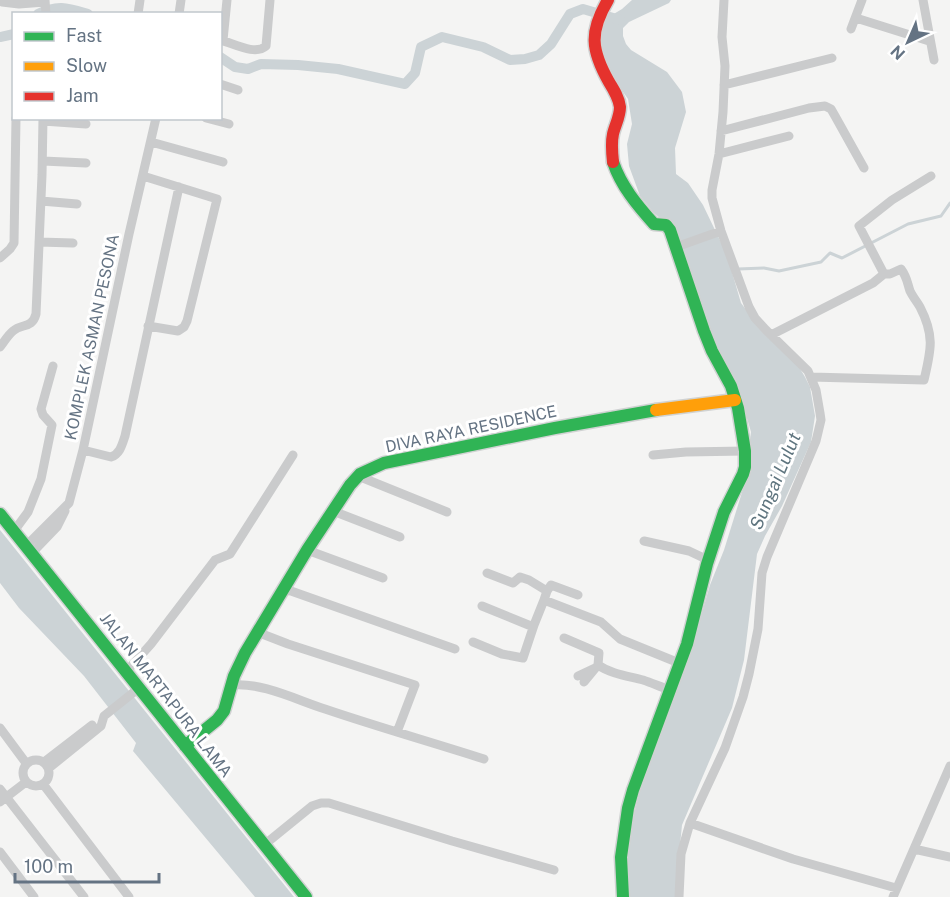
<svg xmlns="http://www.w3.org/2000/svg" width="950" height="897" font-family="'Public Sans',sans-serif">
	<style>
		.water { fill: #ccd3d6 }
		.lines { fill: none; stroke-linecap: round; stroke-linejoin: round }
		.stream { stroke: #ccd3d6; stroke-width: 3 }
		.canal { stroke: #ccd3d6; stroke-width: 10 }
		.fast-casing { stroke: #d0d2d2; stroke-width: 15 }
		.slow-casing { stroke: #d0d2d2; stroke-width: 15 }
		.jam-casing { stroke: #d0d2d2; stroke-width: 15 }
		.street { stroke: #cacbcc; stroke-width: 9 }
		.fast { stroke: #30b455; stroke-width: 12 }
		.slow { stroke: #ff9f0a; stroke-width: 12 }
		.jam { stroke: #e5322d; stroke-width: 12 }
		.labels { text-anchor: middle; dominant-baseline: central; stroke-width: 6; stroke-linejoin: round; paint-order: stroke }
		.street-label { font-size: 16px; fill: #647383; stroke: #fff }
		.water-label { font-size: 18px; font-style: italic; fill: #5f757f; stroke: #fff }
	</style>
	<rect width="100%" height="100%" fill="#f4f4f3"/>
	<path class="water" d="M 632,0 L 671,0 L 669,3 L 629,22 L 623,28 L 623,36 L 626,44 L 631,50 L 667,72 L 682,92 L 686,112 L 675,148 L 676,174 L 688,183 L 703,205 L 727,255 L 741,303 L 762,331 L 799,367 L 805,377 L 810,387 L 815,416 L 811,442 L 782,506 L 765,536 L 757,554 L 744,660 L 732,708 L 682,825 L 675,897 L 627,897 L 625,859 L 634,814 L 645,770 L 691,651 L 710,585 L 724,550 L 744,486 L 751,432 L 736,380 L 709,338 L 670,227 L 653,212 L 640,196 L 629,166 L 627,144 L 632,124 L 628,99 L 607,69 L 600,52 L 599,35 L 602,26 L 607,18 L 622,9 Z
		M 0,530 L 294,897 L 255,897 L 133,751 L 136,743 L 84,676 L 19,608 L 0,583 Z"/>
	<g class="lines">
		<path class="stream" d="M 738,269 L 764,268 L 779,271 L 821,262 L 830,253 L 842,258 L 908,224 L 941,216 L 950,203"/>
		<path class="canal" d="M 38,14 C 58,4 68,8 88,14
			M 0,37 L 14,34
			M 220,57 L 235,67 L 248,69 L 261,64 L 298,65 L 338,69 L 405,84 L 415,73 L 421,47 L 442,37 L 483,47 L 510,60 L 525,59 L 539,55 L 551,44 L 570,14 L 583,9 L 620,20"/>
		<defs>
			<path id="fast" d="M 613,162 C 621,186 637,205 654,224 L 666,225 L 670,230 L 704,331 L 712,351 L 731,386 L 738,408 L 745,451 L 745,467 L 743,474 L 724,512 L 707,564 L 687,644 L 633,790 L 628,808 L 621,857 L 623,897
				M 0,514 L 306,897
				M 185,746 L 217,720 L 224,711 L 234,676 L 245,653 L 307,550 L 350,485 L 360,474 L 384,463 L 555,428 L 656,410"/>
			<path id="slow" d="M 656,410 L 735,400"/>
			<path id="jam" d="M 608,0 C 589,32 591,50 609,82 C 614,90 619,98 620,107 C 620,117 615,125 613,134 C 611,143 612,153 613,162"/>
		</defs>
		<use href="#fast" class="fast-casing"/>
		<use href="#slow" class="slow-casing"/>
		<use href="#jam" class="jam-casing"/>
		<path class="street" d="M 2,0 L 2,2 L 19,4 L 45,2
			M 45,0 L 46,14
			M 923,0 L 934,60
			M 138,14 L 140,0
			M 179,14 L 181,0
			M 856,18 L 929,41
			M 851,29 L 862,0
			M 220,40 C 233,43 255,56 266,46 L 270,0
			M 223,40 L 227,0
			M 220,84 L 238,90
			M 724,85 L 832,58
			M 206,118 L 229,124
			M 43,121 L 86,124
			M 721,131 L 809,108 L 825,106 L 831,109 L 835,116 L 864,168
			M 151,142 L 223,162
			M 719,154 L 789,136
			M 43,161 L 86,163
			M 143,176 L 217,199 L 187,321 L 184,327 L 178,331 L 148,326
			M 41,201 L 77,204
			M 39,242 L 73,243
			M 676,247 L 721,231
			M 0,258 L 10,249 L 14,243 L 16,118
			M 771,335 L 873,283 L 884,274 L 883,272 L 859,226 L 892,200 L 931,176
			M 0,347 C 4,342 8,335 13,331 C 22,323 32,329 36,314 L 42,175 L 43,118
			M 811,377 L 924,380 C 931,350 935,336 920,307 C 917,302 913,297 910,291 C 907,282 907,277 901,269 L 890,274 L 884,274
			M 83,450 L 111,457 C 120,454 122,445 125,436 L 179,187
			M 653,455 L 686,452 L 745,451
			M 358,476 L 447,512
			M 333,511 L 400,537
			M 14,531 L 28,512 L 41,479 L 52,425 L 43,415 L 41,409 L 53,366
			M 644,541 L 689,551 L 708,560
			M 26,546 L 69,503 L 83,450 L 129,234 L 156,118
			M 307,550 L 383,578
			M 32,553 L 57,527 L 65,511
			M 487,573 L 513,583 L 520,577 L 529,580 L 547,591 L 544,600
			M 283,590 L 291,591 L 455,649
			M 547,591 L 551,585 L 578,595
			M 482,606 L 531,626 L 534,625 L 544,600 L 601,622 L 620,639 L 679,663
			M 257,632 L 288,644 L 415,685 L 397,732
			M 564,638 L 599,653 L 598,665 C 611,674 628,676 643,680 C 652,683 661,687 670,690
			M 473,642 L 502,654 L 523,658 L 534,625
			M 126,672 L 151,644 L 215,560 L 230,554 L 293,455
			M 578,676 L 595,668
			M 584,682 L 598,665
			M 232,685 C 261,682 297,700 325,709 C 378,727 431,742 484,759
			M 0,728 L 26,763
			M23 773a13 13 0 1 1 26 0a13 13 0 1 1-26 0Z
			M 44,762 L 92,725
			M 49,768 L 101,726 L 104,716 L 139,688
			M 43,784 L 129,897
			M 0,789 L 84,897
			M 0,802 L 26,782
			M 690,823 L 793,859 L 896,888
			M 264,845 L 312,806 L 321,803 L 329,803 L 452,841 L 554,870
			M 914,849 L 950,857
			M 0,852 L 34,897
			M 679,897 L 681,854 L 690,823 L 725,748 L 743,697 L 749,674 L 758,629 L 762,573 L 767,557 L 816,441 L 821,420 L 820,413 L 816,390 L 808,371 L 766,330 L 755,318 L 749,307 L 721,231 L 712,198 L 712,190 L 719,154 L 723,112 L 725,66 L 722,37 L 724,0
			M 893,897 L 950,766"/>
		<use href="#fast" class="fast"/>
		<use href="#slow" class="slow"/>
		<use href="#jam" class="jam"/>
	</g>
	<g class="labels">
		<g class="street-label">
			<text transform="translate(92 337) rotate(-78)">KOMPLEK ASMAN PESONA</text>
			<text transform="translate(471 429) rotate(-12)">DIVA RAYA RESIDENCE</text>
			<text transform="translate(166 695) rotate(52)">JALAN MARTAPURA LAMA</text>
		</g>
		<g class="water-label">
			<text transform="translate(775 481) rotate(-67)">Sungai Lulut</text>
		</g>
	</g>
	<rect x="12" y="12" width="210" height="108" fill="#ffffff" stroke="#c1c7cd" stroke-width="1.5"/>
	<rect x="24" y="32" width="30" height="9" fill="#30b455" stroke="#c1c7cd" stroke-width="1.5"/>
	<text x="66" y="42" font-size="18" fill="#647383">Fast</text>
	<rect x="24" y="62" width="30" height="9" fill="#ff9f0a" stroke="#c1c7cd" stroke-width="1.5"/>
	<text x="66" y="72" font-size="18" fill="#647383">Slow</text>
	<rect x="24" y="92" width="30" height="9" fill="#e5322d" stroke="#c1c7cd" stroke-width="1.5"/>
	<text x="66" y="102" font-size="18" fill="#647383">Jam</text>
	<g transform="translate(908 42) rotate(224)" stroke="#ffffff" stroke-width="4.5" paint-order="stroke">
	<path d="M0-4.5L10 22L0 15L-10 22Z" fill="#647383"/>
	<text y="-9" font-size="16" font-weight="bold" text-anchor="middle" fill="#647383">N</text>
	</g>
	<path d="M15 873v9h144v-9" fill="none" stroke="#647383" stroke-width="3"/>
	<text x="24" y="873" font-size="18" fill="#647383" stroke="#ffffff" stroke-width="4.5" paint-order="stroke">100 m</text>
</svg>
